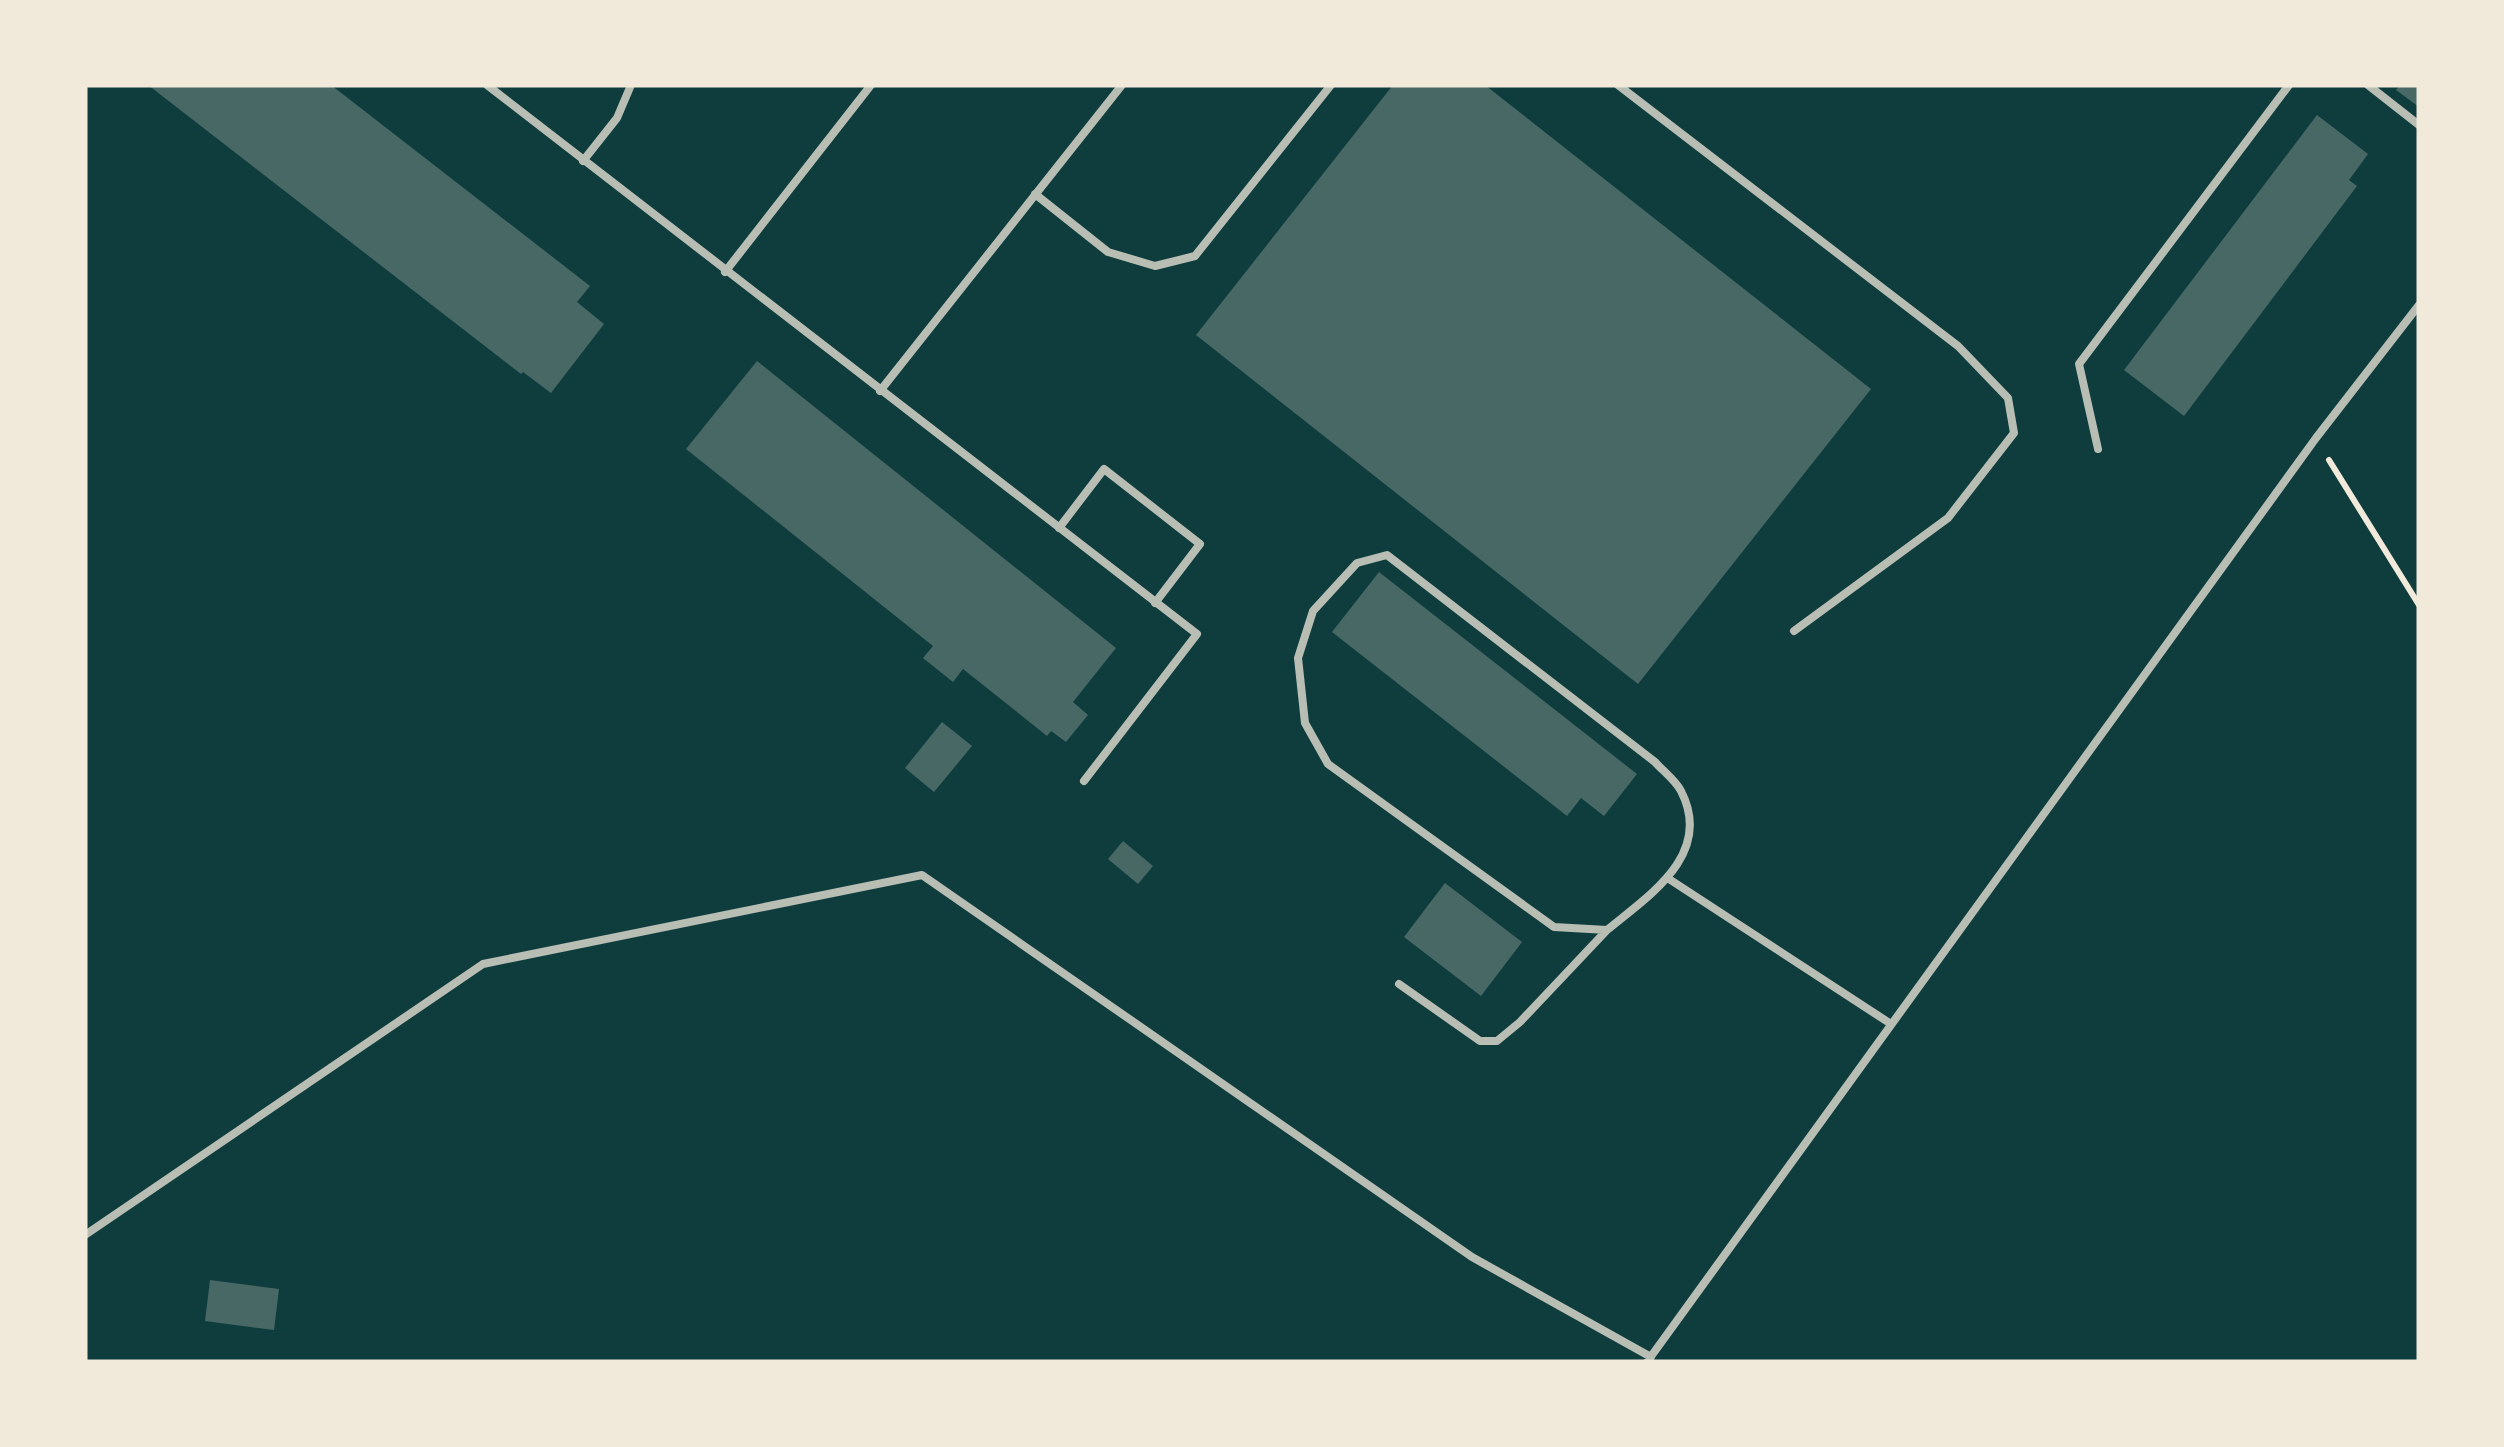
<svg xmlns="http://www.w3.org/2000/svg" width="2504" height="1447" font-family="Inter,sans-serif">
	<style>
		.building { fill: #486865 }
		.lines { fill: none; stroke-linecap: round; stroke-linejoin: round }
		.path { stroke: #f1e9da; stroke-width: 6 }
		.service { stroke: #b8beb3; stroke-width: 8 }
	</style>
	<rect width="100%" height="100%" fill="#0f3d3e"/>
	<path class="building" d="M 148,85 L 331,85 L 590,286 L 577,302 L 604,324 L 551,393 L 523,372 L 521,374 Z
		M 1393,85 L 1485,85 L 1871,389 L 1638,684 L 1196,335 Z
		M 2400,85 L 2419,85 L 2419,107 L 2396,90 Z
		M 2317,115 L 2368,154 L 2349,180 L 2357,186 L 2184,416 L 2124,370 Z
		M 757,361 L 1116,648 L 1073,702 L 1088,715 L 1066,742 L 1051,731 L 1047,736 L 963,669 L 953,682 L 923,658 L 933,646 L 686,449 Z
		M 1379,572 L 1637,774 L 1604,816 L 1581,798 L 1567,816 L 1332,632 Z
		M 942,722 L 972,746 L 934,792 L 905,768 Z
		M 1123,841 L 1153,866 L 1138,884 L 1108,859 Z
		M 1445,883 L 1522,942 L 1481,996 L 1404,937 Z
		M 210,1280 L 279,1289 L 274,1330 L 205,1321 Z"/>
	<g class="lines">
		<path class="path" d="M 2329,460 L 2419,605"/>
		<path class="service" d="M 487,85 L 1197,634 L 1084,781
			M 1618,85 L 1958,346 L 2008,398 L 2014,433 L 1948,518 L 1794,631
			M 2368,85 L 2419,125
			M 583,161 L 617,118 L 631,85
			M 1035,194 L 1108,252 L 1155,266 L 1195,256 L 1331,85
			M 725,272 L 871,85
			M 880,391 L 1122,85
			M 2098,449 L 2079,364 L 2289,85
			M 1059,528 L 1104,469 L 1200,544 L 1155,603
			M 1387,555 L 1655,762 C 1663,771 1676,781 1681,791 C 1714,855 1648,896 1607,930 L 1554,927 L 1328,764 L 1305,723 L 1298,658 L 1313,611 L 1357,563 Z
			M 1669,879 L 1891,1024
			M 1399,984 L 1480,1041 L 1497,1041 L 1520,1022 L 1607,930
			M 85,1235 L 483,964 L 922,875 L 1472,1257 L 1651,1357
			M 1647,1362 L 2316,438 L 2419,305"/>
	</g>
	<rect width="2504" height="1447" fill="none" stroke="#f1e9da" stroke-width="175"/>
</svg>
